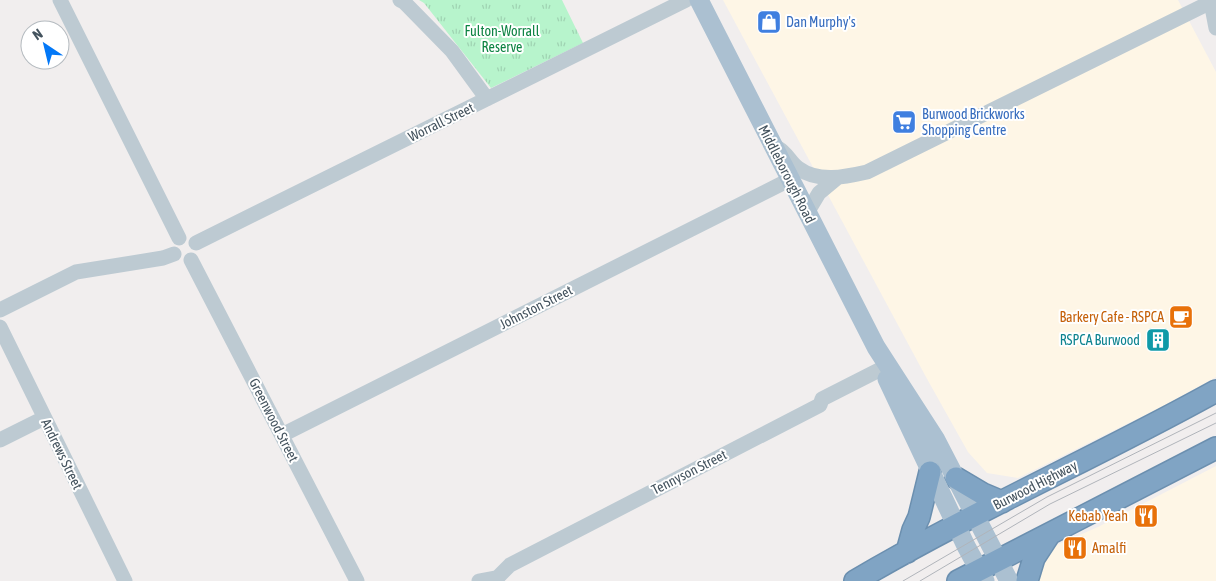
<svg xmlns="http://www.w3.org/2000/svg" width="1216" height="581" font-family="'Asap Condensed',sans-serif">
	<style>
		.commercial { fill: #fef6e6 }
		.park { fill: url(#park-tufts) }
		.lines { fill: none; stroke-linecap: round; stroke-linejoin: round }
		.highway-casing { stroke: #6b8faf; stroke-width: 24 }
		.minor { stroke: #bdcad2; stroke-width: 15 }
		.major { stroke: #abc0d1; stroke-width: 19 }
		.highway { stroke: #80a4c4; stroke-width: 21 }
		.tram { stroke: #b0b4ba; stroke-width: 1 }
		.labels { text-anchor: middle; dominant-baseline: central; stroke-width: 4; stroke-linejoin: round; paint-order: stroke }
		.shop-label { font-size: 14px; fill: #366cbe; stroke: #fff; text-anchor: start }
		.park-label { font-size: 14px; fill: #0c8342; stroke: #fff }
		.street-label { font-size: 14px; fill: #44535e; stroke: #fff }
		.food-label { font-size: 14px; fill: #c56008; stroke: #fff; text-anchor: end }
		.culture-label { font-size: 14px; fill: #0d838f; stroke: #fff; text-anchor: end }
	</style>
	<defs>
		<pattern id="park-tufts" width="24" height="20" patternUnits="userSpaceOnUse" patternTransform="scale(1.25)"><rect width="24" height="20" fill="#b7f4cc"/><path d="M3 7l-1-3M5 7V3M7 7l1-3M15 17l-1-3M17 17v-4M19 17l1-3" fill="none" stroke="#9fd3b2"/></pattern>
	</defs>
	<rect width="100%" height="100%" fill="#f1eeee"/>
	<path class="commercial" d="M 723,0 L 1178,0 L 1216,72 L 1216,377 L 1163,406 L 1018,478 L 987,473 L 968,452 L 926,377 Z
		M 1216,466 L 1216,581 L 1033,581 L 1050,548 L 1098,527 Z"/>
	<path class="park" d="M 419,0 L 562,0 L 583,43 L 491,88 L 424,3 Z"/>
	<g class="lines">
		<defs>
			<path id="highway" d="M 956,478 L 983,494 L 1002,502
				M 907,552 L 913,530 L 919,517 L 930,472
				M 855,581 C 972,512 1097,457 1216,391
				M 958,581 L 1216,448
				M 1027,581 L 1034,558 L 1049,535"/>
		</defs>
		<use href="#highway" class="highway-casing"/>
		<path class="minor" d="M 60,0 L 179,238
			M 400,0 L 404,2 L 452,51 L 487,99
			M 1211,2 L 1216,28
			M 778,148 C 787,153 790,162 798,168 C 818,183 845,177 867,172 L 1211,2
			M 807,213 L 819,193 L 837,178
			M 196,243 L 686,0
			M 191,260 L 357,581
			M 0,310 L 76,272 L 163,258 L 174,254
			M 0,327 L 125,581
			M 282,435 L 789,180
			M 0,440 L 44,418
			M 479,581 L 495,578
			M 494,581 L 510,565 L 820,405 L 822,399 L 883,368"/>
		<path class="major" d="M 699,0 L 876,347 L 936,440 L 1009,581
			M 887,379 L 966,546 L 985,581"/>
		<use href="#highway" class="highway"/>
		<path class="tram" d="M 903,581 L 1047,497 L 1216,413
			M 920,581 L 1050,504 L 1216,423"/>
	</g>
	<defs>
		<symbol id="shop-square" viewBox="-11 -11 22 22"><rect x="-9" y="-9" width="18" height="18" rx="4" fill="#3f7fe0" stroke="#fff"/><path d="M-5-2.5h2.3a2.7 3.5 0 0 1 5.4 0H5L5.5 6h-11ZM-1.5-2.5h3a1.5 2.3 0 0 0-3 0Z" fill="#fff"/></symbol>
		<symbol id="supermarket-square" viewBox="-11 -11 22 22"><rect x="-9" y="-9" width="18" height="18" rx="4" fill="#3f7fe0" stroke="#fff"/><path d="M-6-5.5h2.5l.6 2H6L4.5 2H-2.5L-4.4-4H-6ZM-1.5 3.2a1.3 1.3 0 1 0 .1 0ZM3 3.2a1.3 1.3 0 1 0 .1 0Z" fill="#fff"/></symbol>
		<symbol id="cafe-square" viewBox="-11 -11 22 22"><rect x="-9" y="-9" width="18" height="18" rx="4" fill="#e8710a" stroke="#fff"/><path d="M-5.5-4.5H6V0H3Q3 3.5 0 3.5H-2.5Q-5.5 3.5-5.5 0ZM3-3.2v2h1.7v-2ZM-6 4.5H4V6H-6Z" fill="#fff"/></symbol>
		<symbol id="building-square" viewBox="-11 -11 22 22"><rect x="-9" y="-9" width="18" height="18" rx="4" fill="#0f9aa8" stroke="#fff"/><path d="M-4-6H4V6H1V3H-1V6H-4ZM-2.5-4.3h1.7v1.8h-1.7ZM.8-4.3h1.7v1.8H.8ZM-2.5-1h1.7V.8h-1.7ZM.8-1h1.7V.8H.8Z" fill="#fff"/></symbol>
		<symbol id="restaurant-square" viewBox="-11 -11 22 22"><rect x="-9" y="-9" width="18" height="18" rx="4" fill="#e8710a" stroke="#fff"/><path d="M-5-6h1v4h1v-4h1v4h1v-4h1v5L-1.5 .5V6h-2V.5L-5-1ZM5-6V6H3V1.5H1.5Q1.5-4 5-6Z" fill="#fff"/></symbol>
	</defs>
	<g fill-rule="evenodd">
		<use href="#shop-square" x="755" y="8" width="28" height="28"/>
		<use href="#supermarket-square" x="890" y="108" width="28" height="28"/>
		<use href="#cafe-square" x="1167" y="303" width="28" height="28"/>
		<use href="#building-square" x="1144" y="326" width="28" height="28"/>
		<use href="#restaurant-square" x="1132" y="502" width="28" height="28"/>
		<use href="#restaurant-square" x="1061" y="534" width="28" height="28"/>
	</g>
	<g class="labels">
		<g class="shop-label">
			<text x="786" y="22">Dan Murphy's</text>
			<text x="922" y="114">Burwood Brickworks<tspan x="922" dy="16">Shopping Centre</tspan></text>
		</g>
		<g class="park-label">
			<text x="502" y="31">Fulton-Worrall<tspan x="502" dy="16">Reserve</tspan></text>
		</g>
		<g class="street-label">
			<text transform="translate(441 122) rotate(-26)">Worrall Street</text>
			<text transform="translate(787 174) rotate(63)">Middleborough Road</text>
			<text transform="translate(536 307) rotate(-27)">Johnston Street</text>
			<text transform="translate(274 420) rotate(63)">Greenwood Street</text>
			<text transform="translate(62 454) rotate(64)">Andrews Street</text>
			<text transform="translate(689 472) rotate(-27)">Tennyson Street</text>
			<text transform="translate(1035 485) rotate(-27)">Burwood Highway</text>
		</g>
		<g class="food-label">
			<text x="1164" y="317">Barkery Cafe - RSPCA</text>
			<text x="1128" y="516">Kebab Yeah</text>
			<text x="1092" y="548" text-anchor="start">Amalfi</text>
		</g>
		<g class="culture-label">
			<text x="1140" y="340">RSPCA Burwood</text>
		</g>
	</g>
	<g transform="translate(45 45) rotate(325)"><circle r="24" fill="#ffffff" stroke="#b4babf"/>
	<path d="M0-4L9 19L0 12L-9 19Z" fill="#0378f7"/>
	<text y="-8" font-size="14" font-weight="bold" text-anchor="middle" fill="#44535e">N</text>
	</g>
</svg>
